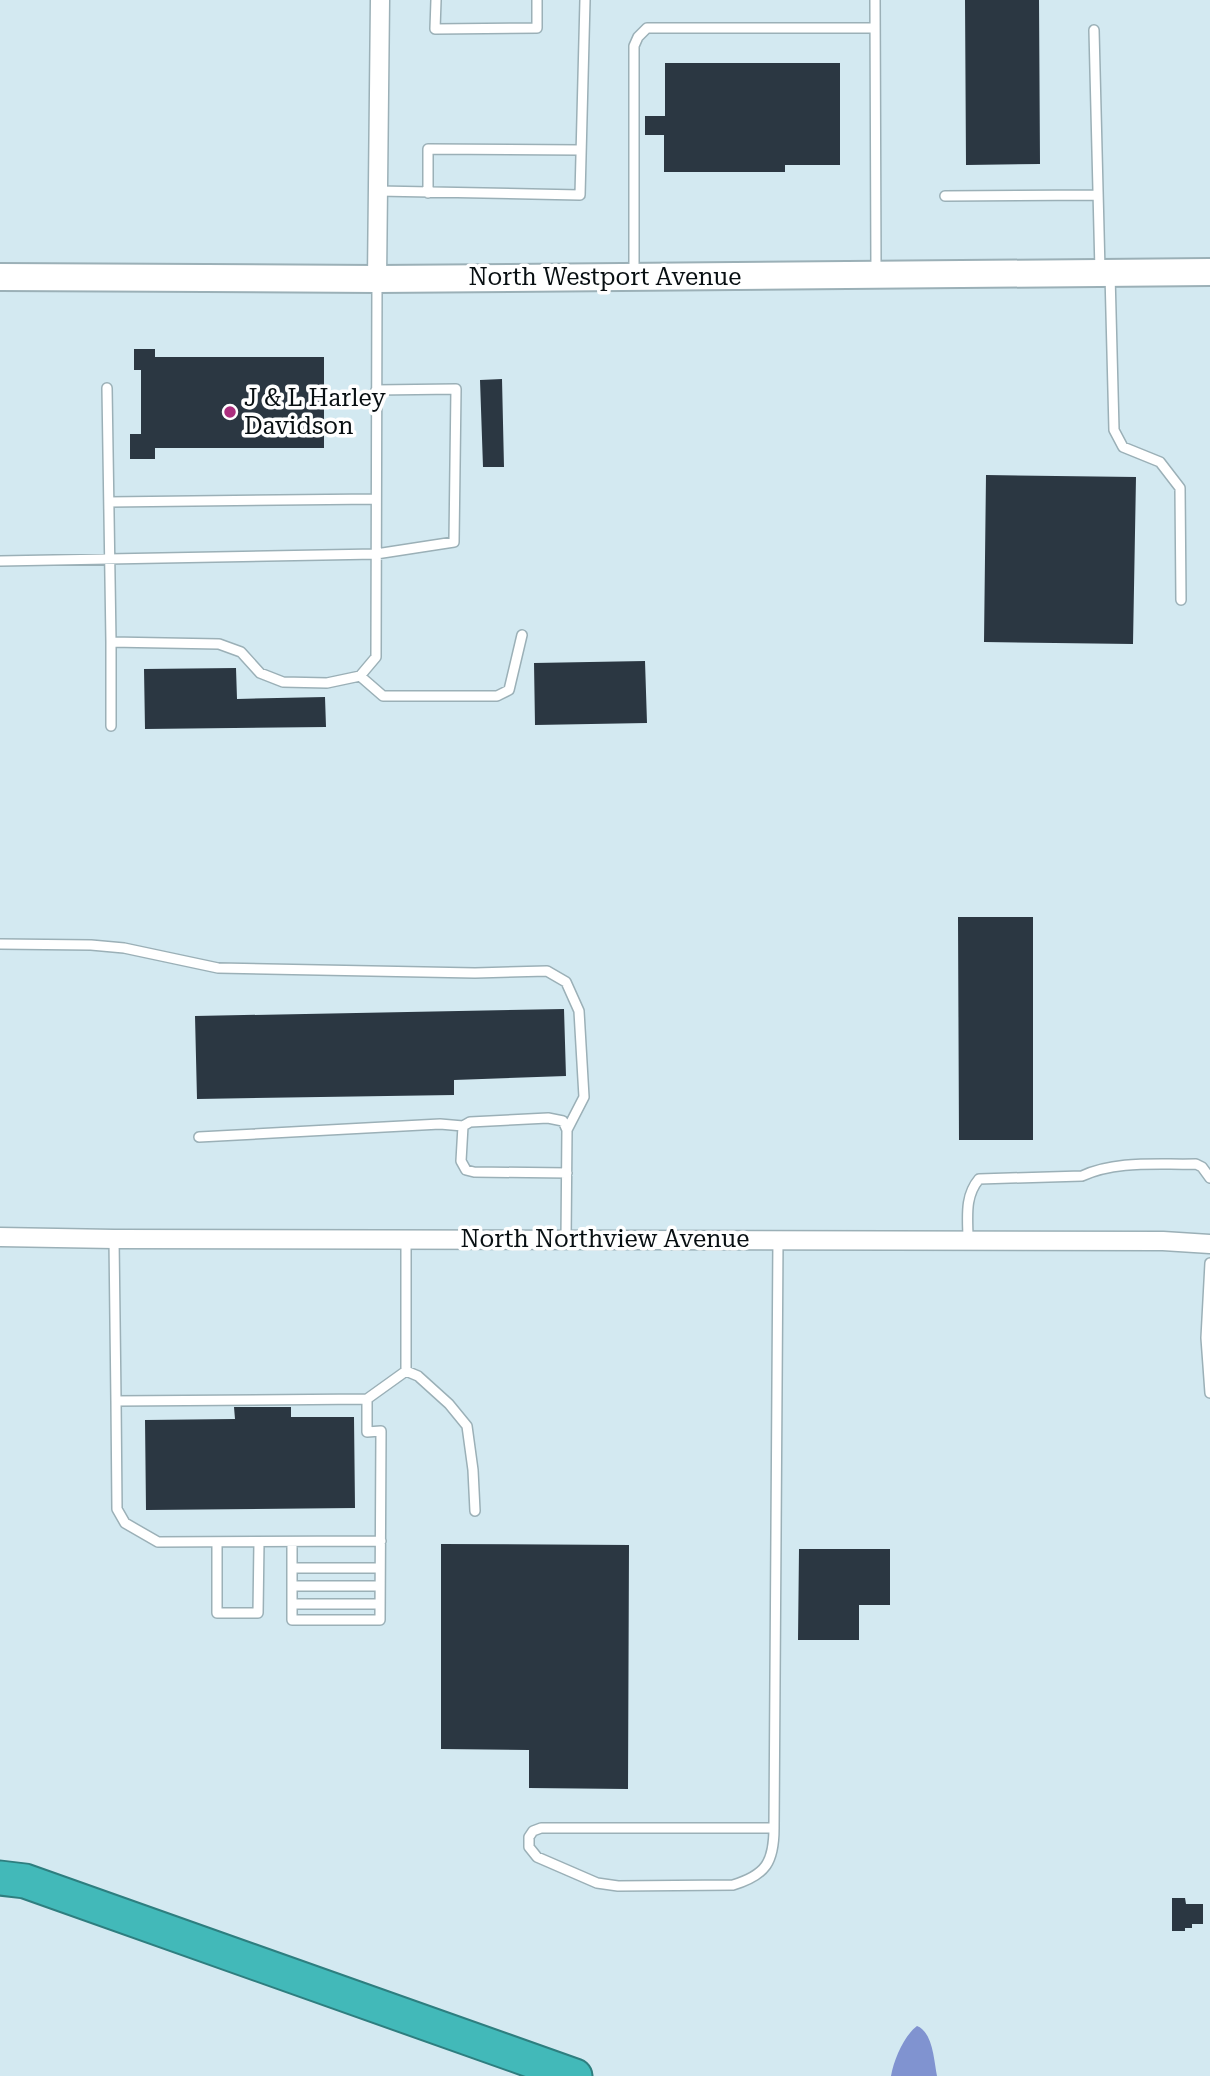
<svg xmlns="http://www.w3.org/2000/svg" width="1210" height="2076" font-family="'Roboto Serif',serif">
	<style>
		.water { fill: #8093d0 }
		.building { fill: #2b3742 }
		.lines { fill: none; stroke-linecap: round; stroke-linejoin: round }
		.lane-casing { stroke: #9bb0b7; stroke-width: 12 }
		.street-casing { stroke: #9bb0b7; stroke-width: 21 }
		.secondary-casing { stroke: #9bb0b7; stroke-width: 30 }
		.highway-casing { stroke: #2e7e7f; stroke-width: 37 }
		.lane { stroke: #fff; stroke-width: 9 }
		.street { stroke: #fff; stroke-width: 18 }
		.secondary { stroke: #fff; stroke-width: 26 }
		.highway { stroke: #42b9b9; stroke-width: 33 }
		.poi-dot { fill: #ac2e7e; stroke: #fff; stroke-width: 2.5 }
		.labels { text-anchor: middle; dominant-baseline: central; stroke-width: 7; stroke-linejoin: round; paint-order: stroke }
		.street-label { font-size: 24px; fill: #080f12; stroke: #fff }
		.poi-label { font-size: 24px; fill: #080f12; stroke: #fff; text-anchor: start }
	</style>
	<rect width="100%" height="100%" fill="#d3e9f1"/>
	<path class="water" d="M 917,2026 C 933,2032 934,2061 937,2076 L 891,2076 C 894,2059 904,2036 917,2026 Z"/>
	<path class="building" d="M 965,0 L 1039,0 L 1040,164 L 966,165 Z
		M 665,63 L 840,63 L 840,165 L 785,165 L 785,172 L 664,172 L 664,135 L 645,135 L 645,116 L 665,116 Z
		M 134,349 L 155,349 L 155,357 L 324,357 L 324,448 L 155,448 L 155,459 L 130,459 L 130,434 L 141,434 L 141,370 L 134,370 Z
		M 502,379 L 504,467 L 483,467 L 480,380 Z
		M 986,475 L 1136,477 L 1133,644 L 984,642 Z
		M 645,661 L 647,723 L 535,725 L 534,663 Z
		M 236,668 L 237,699 L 325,697 L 326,727 L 145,729 L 144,669 Z
		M 958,917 L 1033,917 L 1033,1140 L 959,1140 Z
		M 564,1009 L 566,1076 L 454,1080 L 454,1095 L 197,1099 L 195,1016 Z
		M 234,1407 L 291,1407 L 291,1417 L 354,1417 L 355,1508 L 146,1510 L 145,1420 L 235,1419 Z
		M 441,1544 L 629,1545 L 628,1789 L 529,1788 L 529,1750 L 441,1749 Z
		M 799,1549 L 890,1549 L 890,1605 L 859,1605 L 859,1640 L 798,1640 Z
		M 1172,1898 L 1185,1898 L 1186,1904 L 1203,1904 L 1203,1924 L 1192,1924 L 1192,1928 L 1185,1928 L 1185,1931 L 1172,1931 Z"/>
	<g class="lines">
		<defs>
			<path id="lane" d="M 436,0 L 435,29 L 537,28 L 537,0
				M 875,0 L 876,273
				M 1094,30 L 1100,271
				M 378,191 L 580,195 L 585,0
				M 428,193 L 428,149 L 580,150
				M 945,196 L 1098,195
				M 634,274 L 634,46 L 638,37 L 647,28 L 874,28
				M 1110,274 L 1114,430 L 1123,447 L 1160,462 L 1180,488 L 1181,600
				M 107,388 L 111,642 L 219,644 L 241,652 L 260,673 L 283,682 L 327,683 L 360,676 L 376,657 L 377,280
				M 109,502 L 376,499
				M 0,561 L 376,554 L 454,542 L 456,389 L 376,390
				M 111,642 L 111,726
				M 360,676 L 383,696 L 497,696 L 509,690 L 522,635
				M 0,944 L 91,945 L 124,948 L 218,968 L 475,973 L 547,971 L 566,982 L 579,1011 L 584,1097 L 567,1130
				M 199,1137 L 440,1124 L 463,1126
				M 114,1239 L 116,1401 L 367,1399 L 406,1371 L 406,1238
				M 566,1239 L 567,1130 L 563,1121 L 548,1118 L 470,1122 L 463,1126 L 461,1161 L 466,1170 L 474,1172 L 567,1173
				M 968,1240 C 968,1218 964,1197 979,1179 L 1082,1176 C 1117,1160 1158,1165 1196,1164 L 1202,1167 L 1210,1178
				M 1210,1263 L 1206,1338 L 1210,1393
				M 406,1371 L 418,1376 L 449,1404 L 467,1426 L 473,1470 L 475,1511
				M 116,1401 L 117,1509 L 125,1523 L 158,1542 L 381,1541
				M 217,1542 L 217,1613 L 258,1613 L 259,1542
				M 292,1542 L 292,1604 L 380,1604
				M 292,1568 L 380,1568
				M 292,1586 L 380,1586
				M 292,1604 L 292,1620 L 380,1620 L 381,1431 L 367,1432 L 367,1399
				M 774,1828 L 541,1828 L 533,1831 L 529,1837 L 529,1847 L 537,1857 L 597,1883 L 618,1886 L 733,1885 C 766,1875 774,1862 774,1828 L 778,1239"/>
			<path id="street" d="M 377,279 L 380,0
				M 0,1237 L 114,1239 L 1163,1241 L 1210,1244"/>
			<path id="secondary" d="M 0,277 L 377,279 L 1210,272"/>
			<path id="highway" d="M 0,1878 L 25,1881 L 575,2076"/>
		</defs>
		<use href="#lane" class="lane-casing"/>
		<use href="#street" class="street-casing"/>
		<use href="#secondary" class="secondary-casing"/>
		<use href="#highway" class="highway-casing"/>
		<use href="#lane" class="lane"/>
		<use href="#street" class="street"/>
		<use href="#secondary" class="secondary"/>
		<use href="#highway" class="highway"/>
	</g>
	<circle class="poi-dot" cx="230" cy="412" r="7"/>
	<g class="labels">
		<g class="street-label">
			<text x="605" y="277">North Westport Avenue</text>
			<text x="605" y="1239">North Northview Avenue</text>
		</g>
		<g class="poi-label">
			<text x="244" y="398">J &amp; L Harley<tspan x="244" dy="28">Davidson</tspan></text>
		</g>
	</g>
</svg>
